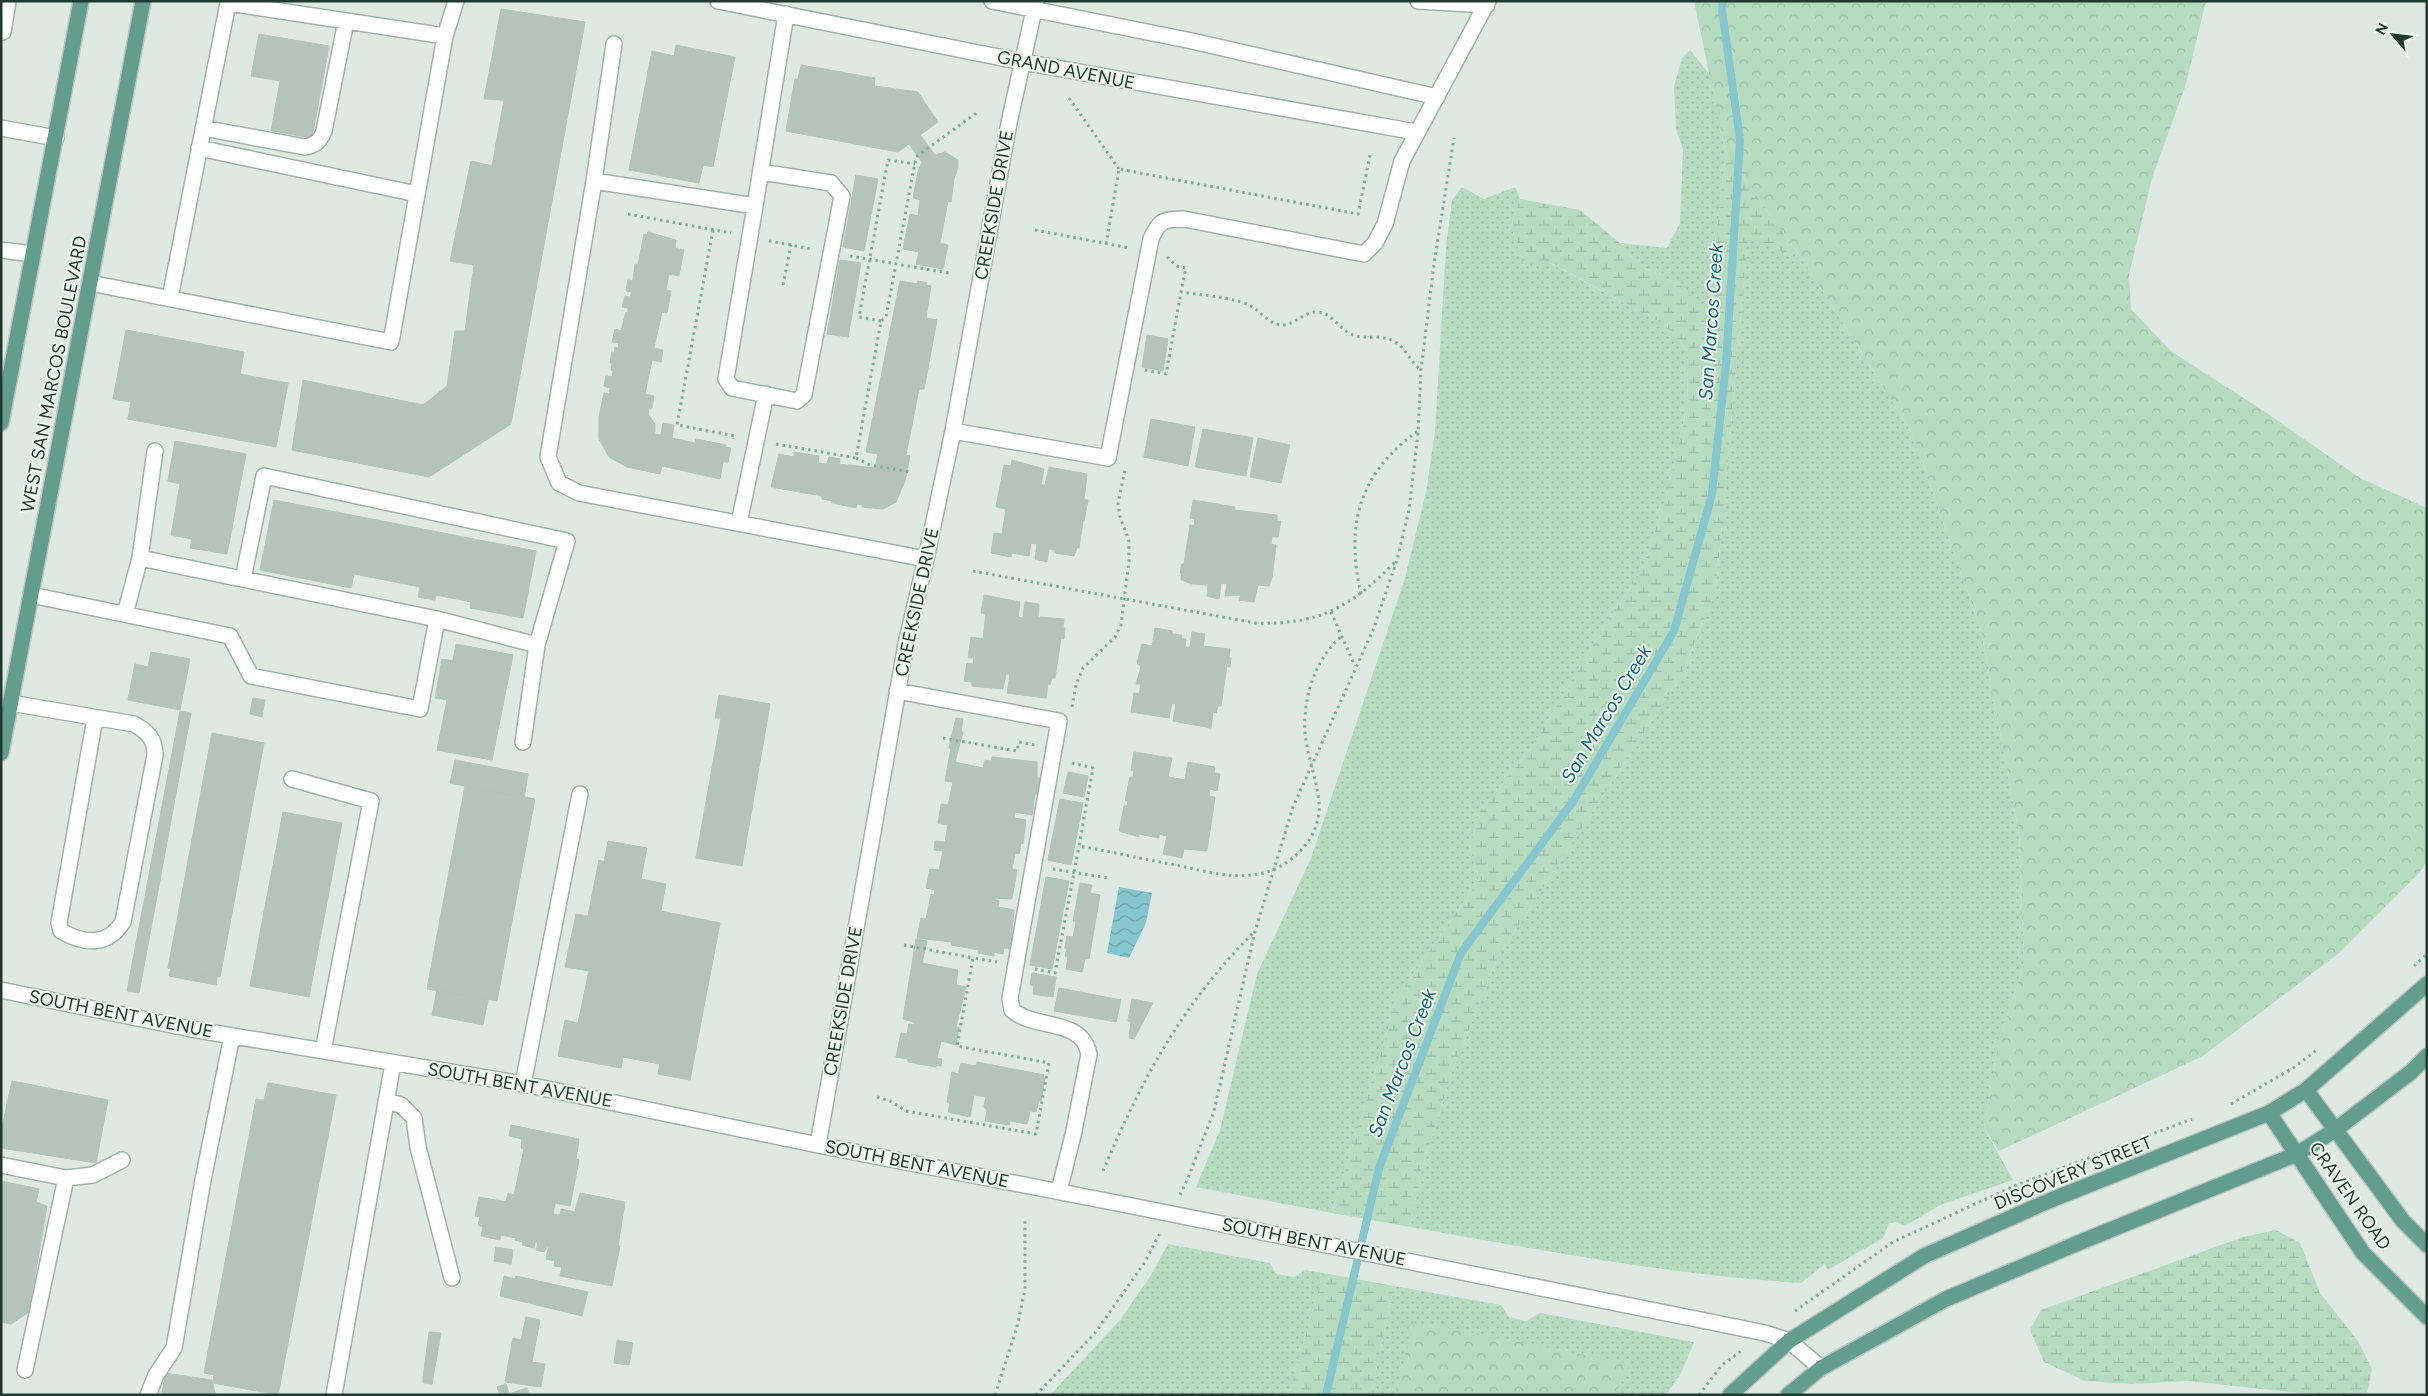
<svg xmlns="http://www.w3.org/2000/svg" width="2428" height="1396" font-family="Figtree,sans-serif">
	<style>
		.grass { fill: url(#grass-dots) }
		.forest { fill: url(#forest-crowns) }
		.wetland { fill: url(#wetland-marsh) }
		.water { fill: url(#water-waves) }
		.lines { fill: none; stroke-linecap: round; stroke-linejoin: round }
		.stream { stroke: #86c6ce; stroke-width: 8 }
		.building { fill: #b4c4bd; stroke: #b1c3bb }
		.minor-casing { stroke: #a1b1ab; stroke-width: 18 }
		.major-casing { stroke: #bcc4c1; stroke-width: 18 }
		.path { stroke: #7fac9c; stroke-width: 3; stroke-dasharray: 2.5 4; stroke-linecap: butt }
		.minor { stroke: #fff; stroke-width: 15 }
		.major { stroke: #639e8c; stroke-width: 15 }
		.minor-bridge-casing { stroke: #a1b1ab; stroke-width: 18; stroke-linecap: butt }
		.minor-bridge { stroke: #fff; stroke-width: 15 }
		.labels { text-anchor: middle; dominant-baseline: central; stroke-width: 4; stroke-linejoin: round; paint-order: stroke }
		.street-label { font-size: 18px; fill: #203931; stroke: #eef6f2 }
		.water-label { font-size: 19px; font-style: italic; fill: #1c6872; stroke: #eef6f2 }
	</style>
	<defs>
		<pattern id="grass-dots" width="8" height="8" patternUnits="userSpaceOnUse" patternTransform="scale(1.25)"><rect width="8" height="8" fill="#b7dbbf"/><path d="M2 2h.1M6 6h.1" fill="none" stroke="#9dbda5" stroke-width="1.8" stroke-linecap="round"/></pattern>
		<pattern id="forest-crowns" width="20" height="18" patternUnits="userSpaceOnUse" patternTransform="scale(1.25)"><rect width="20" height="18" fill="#b7dbbf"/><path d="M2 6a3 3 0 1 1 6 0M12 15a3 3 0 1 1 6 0" fill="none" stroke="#9dbda5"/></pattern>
		<pattern id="wetland-marsh" width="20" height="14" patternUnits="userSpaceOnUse" patternTransform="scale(1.25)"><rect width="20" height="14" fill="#b7dbbf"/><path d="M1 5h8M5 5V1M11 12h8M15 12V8" fill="none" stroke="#9dbda5"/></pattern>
		<pattern id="water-waves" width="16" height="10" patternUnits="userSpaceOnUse" patternTransform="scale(1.25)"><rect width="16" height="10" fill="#86c6ce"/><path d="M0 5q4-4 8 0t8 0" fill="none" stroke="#6da2a8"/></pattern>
	</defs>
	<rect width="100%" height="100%" fill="#dee9e4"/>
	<path class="grass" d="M 1690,50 L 1710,75 L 1726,154 L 1706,314 L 1683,287 L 1637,264 L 1620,243 L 1667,248 L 1680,223 L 1683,149 L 1676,130 L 1674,86 L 1682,58 Z
		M 1462,187 L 1484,199 L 1515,187 L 1520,199 L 1511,226 L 1524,266 L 1548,262 L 1665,325 L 1688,351 L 1687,406 L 1666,499 L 1640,574 L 1611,615 L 1530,750 L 1480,811 L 1469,845 L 1479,880 L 1398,996 L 1332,1213 L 1196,1187 L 1220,1130 L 1257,974 L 1311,858 L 1405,578 L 1426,492 L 1435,432 L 1446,247 L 1452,200 Z
		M 1748,237 L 1803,260 L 1912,433 L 1981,630 L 2019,834 L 2024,964 L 1998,1043 L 1984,1128 L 2013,1180 L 1940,1205 L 1905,1226 L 1896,1222 L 1889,1223 L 1883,1238 L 1828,1270 L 1825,1264 L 1801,1283 C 1670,1275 1540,1250 1410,1227 L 1420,1175 L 1452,1072 L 1498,957 L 1682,674 L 1716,590 Z
		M 1168,1244 L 1270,1263 L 1276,1274 L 1294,1277 L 1306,1270 L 1323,1273 L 1289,1395 L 1050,1395 L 1120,1320 L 1151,1275 Z
		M 1394,1286 L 1501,1305 L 1509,1317 L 1526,1321 L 1540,1313 L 1694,1342 L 1681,1373 L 1666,1395 L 1371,1395 Z"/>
	<path class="forest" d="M 1694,1 L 2206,1 L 2185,87 L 2152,178 L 2129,275 L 2131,309 L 2171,351 L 2268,414 L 2360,478 L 2427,508 L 2427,862 L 2419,873 L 2339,953 L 2203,1056 L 1999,1151 L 1984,1128 L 1998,1043 L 2024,964 L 2019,834 L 1981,630 L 1912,433 L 1803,260 L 1726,154 Z
		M 1414,1321 L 1630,1364 L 1615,1395 L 1395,1395 Z"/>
	<path class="wetland" d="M 1726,154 L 1803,260 L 1748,238 L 1716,590 L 1682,674 L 1498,957 L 1452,1072 L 1420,1175 L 1410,1227 L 1332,1213 L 1398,996 L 1479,880 L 1469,845 L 1480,811 L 1530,750 L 1611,615 L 1640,574 L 1666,499 L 1687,406 L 1688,351 L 1665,325 L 1549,262 L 1524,267 L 1511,226 L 1520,199 L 1580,210 L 1620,243 L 1637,264 L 1683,287 L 1706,313 Z
		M 2276,1230 L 2300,1243 L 2320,1293 L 2358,1341 L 2372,1369 L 2367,1393 L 2319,1395 L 2187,1381 L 2131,1384 L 2085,1381 L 2044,1362 L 2030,1330 L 2041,1310 L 2243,1237 Z
		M 1323,1273 L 1394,1286 L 1371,1395 L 1289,1395 Z"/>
	<path class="water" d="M 1119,887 L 1152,893 L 1146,923 L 1129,958 L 1107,953 Z"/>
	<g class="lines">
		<path class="stream" d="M 1326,1395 L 1379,1168 L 1461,953 L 1574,800 L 1674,631 L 1712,494 L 1726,364 L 1740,140 L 1722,10 L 1723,1"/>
	</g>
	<path class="building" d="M 501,9 L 585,22 L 511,424 L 429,477 L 292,450 L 303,380 L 423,405 L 447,386 L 455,331 L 465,331 L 474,265 L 450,261 L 471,161 L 492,166 L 504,100 L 484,99 Z
		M 259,34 L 329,46 L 312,138 L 271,131 L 280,81 L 251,76 Z
		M 676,45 L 735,57 L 713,167 L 703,165 L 699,183 L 629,170 L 652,51 L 674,56 Z
		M 801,65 L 875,78 L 874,86 L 918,92 L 938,122 L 920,135 L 935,155 L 945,152 L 958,160 L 958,168 L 954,179 L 951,202 L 948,201 L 940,243 L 948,245 L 943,269 L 916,264 L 919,252 L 903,249 L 910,214 L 918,216 L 920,200 L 913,198 L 918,171 L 922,162 L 909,144 L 898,152 L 786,131 L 795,79 L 798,79 Z
		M 856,175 L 878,179 L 864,251 L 843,247 Z
		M 648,232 L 676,240 L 675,248 L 684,250 L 679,276 L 669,274 L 666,290 L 671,291 L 667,313 L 662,312 L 654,348 L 663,350 L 661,362 L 652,360 L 645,394 L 654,396 L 652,408 L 649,408 L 648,414 L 655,424 L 655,434 L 661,435 L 663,423 L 674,425 L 672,438 L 695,443 L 696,439 L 726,445 L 725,447 L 731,448 L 728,462 L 723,462 L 720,479 L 662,466 L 660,474 L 627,467 L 609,457 L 599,439 L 599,417 L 604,393 L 609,394 L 610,388 L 604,386 L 606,376 L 612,377 L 613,371 L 611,370 L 612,363 L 610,363 L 612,352 L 614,353 L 615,347 L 618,348 L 619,343 L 612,342 L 615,329 L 621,331 L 626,312 L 628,313 L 628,308 L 622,307 L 625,296 L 630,297 L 632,292 L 626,291 L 628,280 L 633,281 L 635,264 L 638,265 L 644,234 L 647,235 Z
		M 840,260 L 861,263 L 848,337 L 827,334 Z
		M 900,281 L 917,284 L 918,281 L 927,283 L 926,285 L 931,286 L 926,318 L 937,320 L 924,389 L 919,389 L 906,455 L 910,456 L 905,481 L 896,502 L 883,509 L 862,507 L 863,505 L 857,504 L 856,508 L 832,503 L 832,501 L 822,499 L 822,496 L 771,487 L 779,454 L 794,457 L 794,452 L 819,456 L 818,463 L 827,464 L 829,457 L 840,459 L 839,464 L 875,468 L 878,454 L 866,452 Z
		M 126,330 L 244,352 L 240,374 L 288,383 L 276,447 L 128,419 L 131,402 L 113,399 Z
		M 1147,335 L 1168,339 L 1163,371 L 1142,367 Z
		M 1151,419 L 1195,427 L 1188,466 L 1144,457 Z
		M 1203,429 L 1253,438 L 1246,476 L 1195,467 Z
		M 1258,438 L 1290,445 L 1281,483 L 1250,477 Z
		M 175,441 L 246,454 L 227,554 L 190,548 L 192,539 L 171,535 L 180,484 L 168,481 Z
		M 1012,460 L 1044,469 L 1041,485 L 1045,485 L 1049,467 L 1087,474 L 1084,499 L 1088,500 L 1084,521 L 1083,521 L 1079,548 L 1077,548 L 1074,556 L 1055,553 L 1055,550 L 1049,549 L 1047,562 L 1035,559 L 1037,544 L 1031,543 L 1029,556 L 1012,553 L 1011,557 L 991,553 L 994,533 L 1002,534 L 1006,509 L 996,507 L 1004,465 L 1011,466 Z
		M 274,500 L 536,551 L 523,618 L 470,608 L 471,602 L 436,595 L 435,600 L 418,597 L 420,587 L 354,574 L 351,588 L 260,570 Z
		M 1193,500 L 1235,507 L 1234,510 L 1277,515 L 1277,521 L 1281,521 L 1278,537 L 1272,537 L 1271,544 L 1276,545 L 1272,577 L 1269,586 L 1258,585 L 1254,602 L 1239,600 L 1241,595 L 1225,596 L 1227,584 L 1221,583 L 1219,599 L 1207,596 L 1208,585 L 1192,584 L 1181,580 L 1182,573 L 1180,573 L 1182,564 L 1184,564 L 1190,525 L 1194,526 L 1195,519 L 1190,518 Z
		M 984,595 L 1020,602 L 1018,617 L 1023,618 L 1025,602 L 1039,604 L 1038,617 L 1064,619 L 1063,628 L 1065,628 L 1064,639 L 1061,638 L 1055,678 L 1052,678 L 1050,685 L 1048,684 L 1046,698 L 1007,693 L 1010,674 L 1006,674 L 1003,689 L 972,686 L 972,682 L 964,681 L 967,663 L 973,664 L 974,658 L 968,658 L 971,637 L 983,639 L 986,614 L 981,613 Z
		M 1155,628 L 1172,631 L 1172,634 L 1182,635 L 1181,638 L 1186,639 L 1185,647 L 1190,647 L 1192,632 L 1205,634 L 1203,646 L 1230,649 L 1229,658 L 1231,658 L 1230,667 L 1227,666 L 1221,706 L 1218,706 L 1216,713 L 1213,712 L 1211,728 L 1173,721 L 1176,704 L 1172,703 L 1169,718 L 1131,712 L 1134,693 L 1139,694 L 1141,684 L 1136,684 L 1141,667 L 1137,663 L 1142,644 L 1152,646 Z
		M 456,644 L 513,655 L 492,760 L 437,750 L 447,700 L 435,698 L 442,659 L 453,661 Z
		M 151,652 L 190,659 L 180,710 L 128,700 L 135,664 L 148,667 Z
		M 719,695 L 770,704 L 742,866 L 696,858 L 721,718 L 715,718 Z
		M 253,698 L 265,700 L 262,717 L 250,714 Z
		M 180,711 L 191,713 L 139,993 L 127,991 Z
		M 956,718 L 963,719 L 961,732 L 963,732 L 955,762 L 983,768 L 985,760 L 991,761 L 992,757 L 1037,762 L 1037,778 L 1041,778 L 1038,794 L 1035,794 L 1032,815 L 1015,812 L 1014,818 L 1026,820 L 1023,844 L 1021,843 L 1019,854 L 1015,853 L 1012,869 L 1017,870 L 1012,899 L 991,898 L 999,901 L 998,907 L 1014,910 L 1010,949 L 1004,948 L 1003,954 L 994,952 L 994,956 L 978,953 L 979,950 L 951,945 L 952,942 L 917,938 L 921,918 L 926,919 L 931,894 L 934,895 L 935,890 L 926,888 L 930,869 L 939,870 L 943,851 L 934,850 L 935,841 L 945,842 L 948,825 L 938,823 L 941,804 L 948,805 L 953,782 L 945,781 L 951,748 L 949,748 Z
		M 212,733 L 264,743 L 220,977 L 168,968 Z
		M 1134,752 L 1172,758 L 1168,777 L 1185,780 L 1188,762 L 1215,767 L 1214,773 L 1220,774 L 1217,791 L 1210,789 L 1209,796 L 1215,797 L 1207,851 L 1184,849 L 1182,858 L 1163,854 L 1167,836 L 1159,834 L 1159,838 L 1139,834 L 1139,837 L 1119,831 L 1124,806 L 1127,806 L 1128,801 L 1125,801 L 1130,777 L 1133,777 L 1134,771 L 1131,770 Z
		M 455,760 L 528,774 L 524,798 L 450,783 Z
		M 1068,772 L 1088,776 L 1084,797 L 1063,793 Z
		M 465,786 L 535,799 L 497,1001 L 427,989 Z
		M 1060,799 L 1083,803 L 1071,865 L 1048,860 Z
		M 283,812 L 342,823 L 309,997 L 250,986 Z
		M 608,841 L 647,848 L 641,879 L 666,884 L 661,911 L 720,923 L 690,1080 L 658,1074 L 660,1064 L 623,1057 L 621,1068 L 558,1056 L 565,1020 L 578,1023 L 589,971 L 565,967 L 576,914 L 588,916 L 599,860 L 604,862 Z
		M 1046,877 L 1069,881 L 1052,969 L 1030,965 Z
		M 1080,883 L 1092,885 L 1090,893 L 1100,895 L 1089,959 L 1085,959 L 1082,972 L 1066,969 L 1068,957 L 1065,956 L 1067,948 L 1065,948 L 1067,936 L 1073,937 L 1076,922 L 1073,921 Z
		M 916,939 L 927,941 L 922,963 L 958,970 L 956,985 L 966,987 L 956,1027 L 959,1027 L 956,1045 L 941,1041 L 937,1058 L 942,1059 L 941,1066 L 936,1065 L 936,1067 L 908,1062 L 908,1059 L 896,1057 L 901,1033 L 907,1034 L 909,1024 L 915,1025 L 914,1022 L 903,1019 Z
		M 171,968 L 217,977 L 216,985 L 169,976 Z
		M 1032,973 L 1056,977 L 1053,997 L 1033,994 L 1034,986 L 1030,985 Z
		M 1059,988 L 1121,1000 L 1116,1022 L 1054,1011 Z
		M 437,990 L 488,1000 L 483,1025 L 432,1015 Z
		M 1132,999 L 1153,1003 L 1134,1039 L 1129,1038 L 1131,1022 L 1128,1021 Z
		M 977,1062 L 1044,1075 L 1043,1078 L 1045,1078 L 1041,1101 L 1039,1100 L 1036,1112 L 1030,1111 L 1027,1124 L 1010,1121 L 1009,1125 L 985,1121 L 987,1110 L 984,1107 L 986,1097 L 974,1095 L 970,1117 L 948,1112 L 950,1104 L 947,1102 L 952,1072 L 958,1074 L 961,1063 L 976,1066 Z
		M 12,1081 L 108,1100 L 96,1163 L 1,1148 L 1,1132 Z
		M 268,1083 L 336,1095 L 278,1395 L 213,1383 L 214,1375 L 204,1373 L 256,1099 L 264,1100 Z
		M 511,1125 L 579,1139 L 576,1159 L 579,1160 L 570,1206 L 555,1203 L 553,1214 L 560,1215 L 561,1209 L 575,1212 L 580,1193 L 625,1202 L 618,1246 L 620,1246 L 612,1286 L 560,1276 L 562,1267 L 554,1266 L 555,1261 L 546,1259 L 549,1244 L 544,1252 L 536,1250 L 538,1242 L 535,1242 L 534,1248 L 522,1245 L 523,1242 L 515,1240 L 516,1238 L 501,1235 L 500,1240 L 481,1236 L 483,1227 L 478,1225 L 480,1217 L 475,1216 L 479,1197 L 506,1202 L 508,1193 L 514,1195 L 524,1149 L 521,1148 L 522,1139 L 509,1136 Z
		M 1,1181 L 39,1189 L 36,1202 L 47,1206 L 29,1312 L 11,1324 L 1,1322 Z
		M 496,1247 L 513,1250 L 511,1264 L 494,1261 Z
		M 504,1276 L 515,1279 L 516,1276 L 588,1292 L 582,1316 L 500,1296 Z
		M 526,1317 L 540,1320 L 532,1362 L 545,1364 L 541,1387 L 505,1382 L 513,1338 L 521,1340 Z
		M 429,1332 L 441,1333 L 432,1384 L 423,1383 L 423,1378 Z
		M 617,1340 L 633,1343 L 629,1365 L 614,1363 Z
		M 165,1373 L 212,1380 L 215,1394 L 221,1395 L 162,1395 Z
		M 506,1384 L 509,1394 L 527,1388 L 529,1395 L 500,1395 L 497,1387 Z"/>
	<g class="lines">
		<defs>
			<path id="minor" d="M 718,1 L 1023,62 L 1416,132
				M 992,1 L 1192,41 L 1437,97
				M 1418,1 L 1487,5
				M 3,32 L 8,1
				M 614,44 L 594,181 L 755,206 L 786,14
				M 1,128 L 56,138
				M 203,128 L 305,147 C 316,145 320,141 324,131 L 346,21
				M 199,148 L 417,194
				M 594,181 L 548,457 L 559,483 L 579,493 L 926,559
				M 755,206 L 726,379 L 732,388 L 797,401 L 804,395 L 842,196 L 831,183 L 761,172
				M 1,250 L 33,254
				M 90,283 L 391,342 L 445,36 L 456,1
				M 170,298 L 228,3 L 445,36
				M 953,431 L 1108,458 L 1151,239 C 1159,220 1164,219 1184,219 L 1364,254 L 1375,243 L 1385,224 L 1402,161 L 1488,1
				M 739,523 L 766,394
				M 140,558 L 155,451
				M 243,579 L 264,476 L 567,541 L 537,645
				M 31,595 L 230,636 L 251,676 L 420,709 L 437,619 L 140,558 L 125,614
				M 437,619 L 537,645 L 523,742
				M 897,691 L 1059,721 L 1010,998 L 1012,1010 C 1037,1031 1081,1017 1089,1054 L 1074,1131 L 1059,1191
				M 11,703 L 134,724 C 148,732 155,739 155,755 L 123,922 C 107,947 84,944 61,931 L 59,923 L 95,718
				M 292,779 L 371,801 L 323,1051
				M 1,990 L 191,1029 L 523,1084 L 818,1145 L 1127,1205
				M 523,1084 L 580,794
				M 386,1101 L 401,1105 L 414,1118 L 418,1147 L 452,1278
				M 818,1145 L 906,644 L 926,559 L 953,431 L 1009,123 L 1036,1
				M 1,1165 L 66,1178 L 93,1175 L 122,1160
				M 1706,1321 L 1765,1333 L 1789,1341 L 1821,1368
				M 25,1370 L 66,1178
				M 148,1395 L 156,1375 L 174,1348 L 203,1180 L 232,1036
				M 334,1395 L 393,1063"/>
			<path id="major" d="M 1,423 L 81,1
				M 1,753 L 143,1
				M 2306,1090 L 2403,1221 L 2427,1245
				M 2269,1113 L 2363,1253 L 2427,1317
				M 1730,1395 L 1789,1341 L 1924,1256 L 2051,1200 L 2269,1113 L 2306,1090 L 2427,984
				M 1788,1395 L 1821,1368 L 1946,1299 L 2083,1241 L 2297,1154 L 2335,1130 L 2411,1072 L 2427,1056"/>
		</defs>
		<use href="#minor" class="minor-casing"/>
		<use href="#major" class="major-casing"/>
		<path class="path" d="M 1069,98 L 1119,169
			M 628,214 L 731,233
			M 713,230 L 677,425 L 735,436 L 734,439
			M 1035,230 L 1130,248
			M 769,241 L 812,249
			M 1106,244 L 1119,169 L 1358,214 L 1370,155
			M 850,256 L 949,273
			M 1167,257 L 1177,266 L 1186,268 L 1181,292
			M 783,285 L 791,245
			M 881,321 L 859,317 L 888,160 L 915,164
			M 1145,370 L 1166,374 L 1181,292 C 1201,295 1231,297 1249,305 C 1260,310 1268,324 1281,325 C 1294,326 1303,312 1316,312 C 1332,312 1338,328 1351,334 C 1365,341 1382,333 1395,342 C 1406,348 1410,362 1421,370
			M 776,444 L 856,458 L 881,321 L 886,317 L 916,157 L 979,111
			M 856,458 L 870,465 L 911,472
			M 973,571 L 1255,623 C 1320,625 1351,607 1396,561
			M 1361,594 C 1345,524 1359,473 1419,430
			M 1331,612 L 1355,666
			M 1072,707 L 1076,685 L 1083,668 L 1115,637 L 1121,625 L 1129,561 L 1129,541 L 1120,517 L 1118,503 L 1125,470
			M 943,738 L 1017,751 L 1019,742 L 1035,745
			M 1072,763 L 1093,768 L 1079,846 C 1111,852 1143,859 1176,865 C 1200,870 1226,878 1251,875 C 1286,873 1322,840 1319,803 C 1317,779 1307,756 1305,732 C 1303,697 1315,659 1342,636
			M 1053,869 L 1108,878
			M 904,945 L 973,958
			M 2414,966 L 2427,954
			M 1035,969 L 1055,973 L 1079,846
			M 877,1097 L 890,1101 L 906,1111 L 1036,1134 L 1049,1063 L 957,1046 L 973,958 L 997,962
			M 2231,1104 L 2293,1068 L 2318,1049
			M 1103,1171 C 1143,1077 1182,1004 1255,931
			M 1180,1195 L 1188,1178 L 1214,1111 L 1255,931 L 1293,807 L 1373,630 L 1397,560 L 1409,510 L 1418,433 L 1421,370 L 1434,264 L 1454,138
			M 1795,1311 L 1893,1242 L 2014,1186 L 2192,1119
			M 995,1395 L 1017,1327 L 1025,1289 L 1025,1220
			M 1036,1395 L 1095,1333 L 1145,1262 L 1161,1231
			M 1699,1395 L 1722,1365 L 1744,1349"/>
		<use href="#minor" class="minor"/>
		<use href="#major" class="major"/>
		<defs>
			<path id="minor-bridge" d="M 1127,1205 L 1706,1321"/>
		</defs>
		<use href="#minor-bridge" class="minor-bridge-casing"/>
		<use href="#minor-bridge" class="minor-bridge"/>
	</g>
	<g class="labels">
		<g class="street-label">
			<text transform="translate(1066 70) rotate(11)">GRAND AVENUE</text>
			<text transform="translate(994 205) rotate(-80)">CREEKSIDE DRIVE</text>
			<text transform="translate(54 374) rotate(-79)">WEST SAN MARCOS BOULEVARD</text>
			<text transform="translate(917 602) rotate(-78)">CREEKSIDE DRIVE</text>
			<text transform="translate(843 1001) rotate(-80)">CREEKSIDE DRIVE</text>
			<text transform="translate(121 1014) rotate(11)">SOUTH BENT AVENUE</text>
			<text transform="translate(520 1085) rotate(10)">SOUTH BENT AVENUE</text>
			<text transform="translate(917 1164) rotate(11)">SOUTH BENT AVENUE</text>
			<text transform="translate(2073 1173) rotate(-22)">DISCOVERY STREET</text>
			<text transform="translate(2350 1196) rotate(55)">CRAVEN ROAD</text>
			<text transform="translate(1314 1242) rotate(11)">SOUTH BENT AVENUE</text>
		</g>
		<g class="water-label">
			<text transform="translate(1711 322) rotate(-86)">San Marcos Creek</text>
			<text transform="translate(1606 714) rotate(-59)">San Marcos Creek</text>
			<text transform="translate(1402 1063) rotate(-69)">San Marcos Creek</text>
		</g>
	</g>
	<rect width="2428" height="1396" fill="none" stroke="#203931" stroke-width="5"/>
	<g transform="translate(2393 35) rotate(298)" stroke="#eef6f2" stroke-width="4" paint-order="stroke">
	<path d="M0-4L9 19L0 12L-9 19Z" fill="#203931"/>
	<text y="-8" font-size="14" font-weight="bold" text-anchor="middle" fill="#203931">N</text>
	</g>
</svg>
